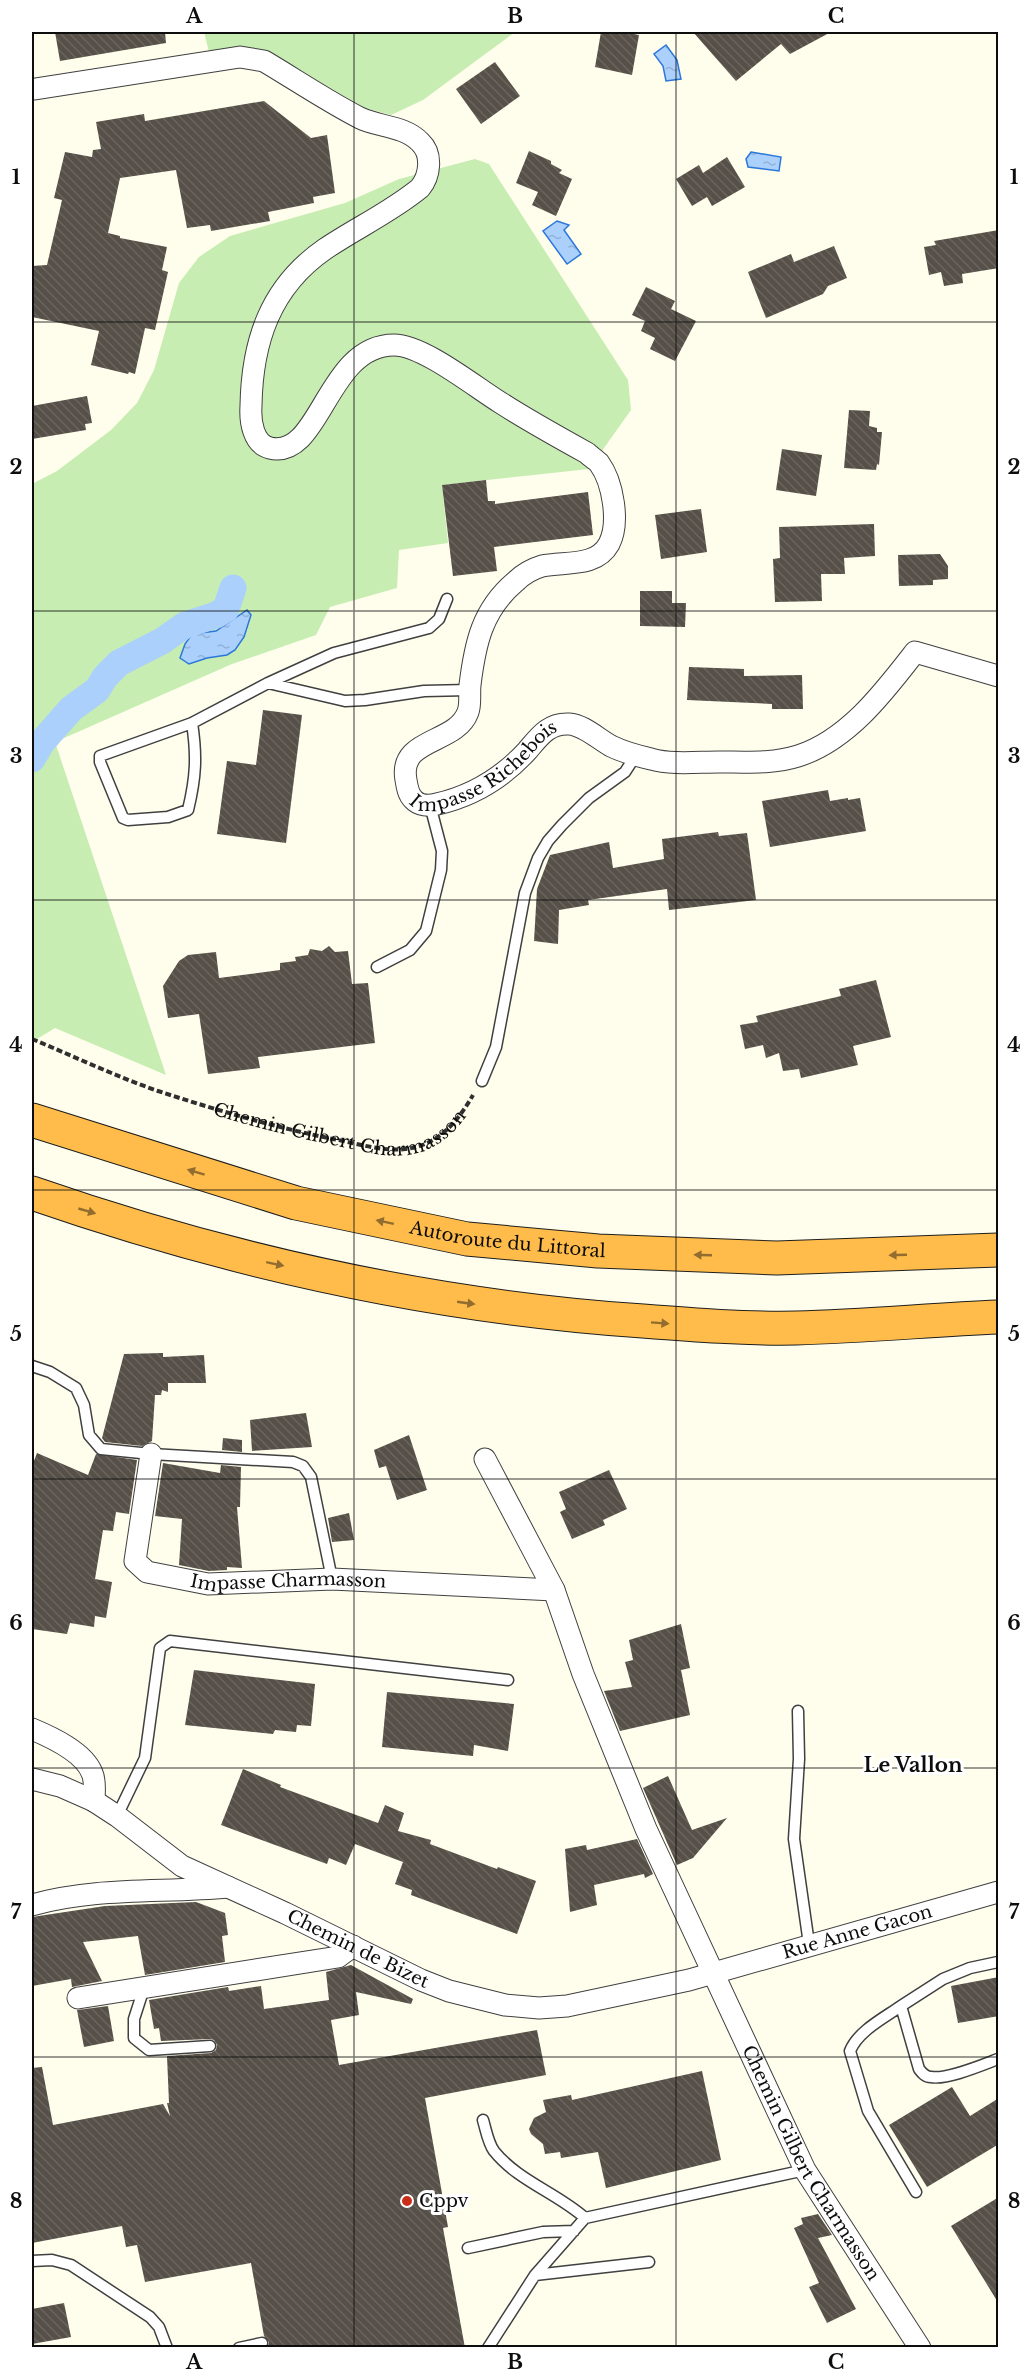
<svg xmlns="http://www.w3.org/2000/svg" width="1030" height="2379" font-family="'Libre Baskerville',serif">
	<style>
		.grass { fill: #c7edb2 }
		.water { fill: url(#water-ripples); stroke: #2b77da; stroke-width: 1.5 }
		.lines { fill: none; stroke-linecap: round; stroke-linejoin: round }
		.canal { stroke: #abd0fc; stroke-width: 27 }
		.building { fill: url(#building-back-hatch) }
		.service-casing { stroke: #404040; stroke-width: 13 }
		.minor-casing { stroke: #404040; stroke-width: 23 }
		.motorway-casing { stroke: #1e1e1e; stroke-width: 35 }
		.path { stroke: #2f2f2f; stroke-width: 4; stroke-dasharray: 6 3; stroke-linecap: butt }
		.service { stroke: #fff; stroke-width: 10 }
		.minor { stroke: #fff; stroke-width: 21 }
		.motorway { stroke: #ffbc4a; stroke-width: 33 }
		.oneway { fill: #926d2f }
		.grid { fill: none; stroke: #0d0d0d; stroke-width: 1.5; stroke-opacity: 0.55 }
		.poi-dot { fill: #ca2d18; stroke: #fff; stroke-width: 2 }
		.labels { text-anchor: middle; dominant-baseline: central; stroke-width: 6; stroke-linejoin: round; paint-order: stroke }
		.street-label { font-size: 18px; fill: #0d0d0d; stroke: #fff }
		.poi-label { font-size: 18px; fill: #0d0d0d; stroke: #fff; text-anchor: start }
		.neighbourhood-label { font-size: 20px; font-weight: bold; fill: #0d0d0d; stroke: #fff }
		.neatline { fill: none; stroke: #0d0d0d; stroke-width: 2 }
		.grid-label { font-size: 20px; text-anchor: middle; font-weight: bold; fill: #0d0d0d }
	</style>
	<defs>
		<pattern id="water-ripples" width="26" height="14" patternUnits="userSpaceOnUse" patternTransform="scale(1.5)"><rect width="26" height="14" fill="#abd0fc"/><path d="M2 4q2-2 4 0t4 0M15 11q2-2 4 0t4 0" fill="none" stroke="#92b1d7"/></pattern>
		<pattern id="building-back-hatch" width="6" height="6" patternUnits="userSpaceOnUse" patternTransform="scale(1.5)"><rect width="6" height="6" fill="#565048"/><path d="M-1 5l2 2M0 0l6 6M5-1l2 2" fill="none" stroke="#69645e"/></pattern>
	</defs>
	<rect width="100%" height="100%" fill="#fffeec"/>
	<path class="grass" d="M 204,32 L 515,32 L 423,100 L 391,115 L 365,108 L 266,51 L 248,47 L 209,52 Z
		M 475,159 L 489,164 L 628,380 L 631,410 L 589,469 L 442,485 L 448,543 L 399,550 L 397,588 L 330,607 L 316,635 L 232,664 L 55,742 L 166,1075 L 55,1028 L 32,1042 L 32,484 L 57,471 L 111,430 L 137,403 L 154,370 L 179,283 L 199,257 L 230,236 L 345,203 L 399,179 Z"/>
	<path class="water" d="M 666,45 L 677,60 L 681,79 L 666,81 L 663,66 L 654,54 Z
		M 751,152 L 781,157 L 779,171 L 748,167 L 746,159 Z
		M 557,221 L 569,225 L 564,230 L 581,254 L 567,264 L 543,231 Z
		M 247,610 L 251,615 L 244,637 L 235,650 L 227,655 L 207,658 L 189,664 L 180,658 L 185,644 L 192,634 L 216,631 Z"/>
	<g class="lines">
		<path class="canal" d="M 32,759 L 42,742 L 71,709 L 97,690 L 105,677 L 119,663 L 162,641 L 185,625 L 216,615 L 226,609 L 233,588"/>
	</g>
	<path class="building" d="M 55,32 L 165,32 L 166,43 L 60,61 Z
		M 601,32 L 624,32 L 639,35 L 632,75 L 595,67 Z
		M 693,32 L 831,32 L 790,54 L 781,44 L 736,81 Z
		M 495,62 L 520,96 L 481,124 L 456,89 Z
		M 264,101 L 311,138 L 327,135 L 335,193 L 313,197 L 314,203 L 268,212 L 270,221 L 211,231 L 210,225 L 187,228 L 176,170 L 120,178 L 108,233 L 120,236 L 120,238 L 167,247 L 162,270 L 168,272 L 155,330 L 145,328 L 135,374 L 129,372 L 128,374 L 91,365 L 99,331 L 32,317 L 32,266 L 47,265 L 62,200 L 54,198 L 65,152 L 92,157 L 93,150 L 101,149 L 96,122 L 144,114 L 145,121 Z
		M 529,151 L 551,161 L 551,164 L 562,170 L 559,173 L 572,179 L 556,216 L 532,205 L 538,192 L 516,183 Z
		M 727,157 L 745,187 L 712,206 L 707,197 L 692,206 L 676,179 L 699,165 L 703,173 Z
		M 999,230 L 999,268 L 962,274 L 963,283 L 944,286 L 941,272 L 929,275 L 924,247 L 936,245 L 934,241 Z
		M 834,246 L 847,278 L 828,286 L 823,294 L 766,318 L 748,272 L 791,254 L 794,262 Z
		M 646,287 L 675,301 L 671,309 L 696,321 L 675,361 L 650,349 L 655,338 L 641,331 L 645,321 L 632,315 Z
		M 87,396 L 92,423 L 85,424 L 86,430 L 32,439 L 32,406 Z
		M 849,410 L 870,411 L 869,426 L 877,428 L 877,432 L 882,432 L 879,465 L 877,464 L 876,470 L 844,468 Z
		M 782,449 L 822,455 L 816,496 L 776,490 Z
		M 486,480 L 488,501 L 495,501 L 495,504 L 588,492 L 593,535 L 494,547 L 497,571 L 453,576 L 442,485 Z
		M 701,509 L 707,552 L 661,559 L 655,515 Z
		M 874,524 L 875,556 L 844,558 L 845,574 L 821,574 L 822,601 L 775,602 L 773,559 L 780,558 L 779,527 Z
		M 940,554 L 948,566 L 948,579 L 933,580 L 933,585 L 899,586 L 898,555 Z
		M 640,591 L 672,591 L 672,603 L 686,603 L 685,627 L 640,626 Z
		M 689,667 L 744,669 L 744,676 L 802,675 L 803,709 L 772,709 L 772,704 L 687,700 Z
		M 263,710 L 302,715 L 286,843 L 217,834 L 227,761 L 256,765 Z
		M 828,790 L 830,801 L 848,798 L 848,800 L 860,798 L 866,831 L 770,847 L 762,801 Z
		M 718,832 L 719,836 L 747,833 L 756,900 L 669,910 L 667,889 L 588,900 L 589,905 L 559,910 L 558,944 L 534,941 L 537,889 L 550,855 L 609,842 L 613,868 L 664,859 L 662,839 Z
		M 329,946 L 335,952 L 348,951 L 352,984 L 368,983 L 375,1043 L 258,1057 L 260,1068 L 208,1074 L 199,1014 L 168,1018 L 163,986 L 179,961 L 188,955 L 216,952 L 219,978 L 280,970 L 280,963 L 296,961 L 295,957 L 308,955 L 310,949 L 322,951 Z
		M 876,980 L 891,1037 L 853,1046 L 858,1065 L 801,1078 L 799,1069 L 783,1071 L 779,1053 L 766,1058 L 763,1045 L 745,1049 L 740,1025 L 758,1022 L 756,1016 L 841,996 L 839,989 Z
		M 163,1353 L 163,1357 L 204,1355 L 206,1383 L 168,1383 L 168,1392 L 162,1390 L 161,1395 L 155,1395 L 152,1441 L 142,1446 L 105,1442 L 102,1438 L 124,1354 Z
		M 306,1413 L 312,1447 L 252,1451 L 250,1420 Z
		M 409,1435 L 427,1490 L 397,1500 L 386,1466 L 379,1468 L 374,1450 Z
		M 223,1438 L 242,1440 L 242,1452 L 222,1450 Z
		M 37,1453 L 88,1475 L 96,1454 L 137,1460 L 129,1514 L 116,1512 L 113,1531 L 103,1530 L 95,1579 L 112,1582 L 106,1618 L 95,1616 L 94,1627 L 70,1623 L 67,1634 L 32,1629 L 32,1466 Z
		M 163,1463 L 220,1473 L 221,1465 L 241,1467 L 240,1507 L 237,1507 L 242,1568 L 227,1567 L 227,1570 L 209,1571 L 179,1565 L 182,1519 L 155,1516 Z
		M 609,1470 L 627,1509 L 603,1520 L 605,1525 L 572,1539 L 560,1512 L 566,1509 L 559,1492 Z
		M 349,1513 L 354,1540 L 332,1542 L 328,1518 Z
		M 681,1624 L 690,1668 L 681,1670 L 690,1715 L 620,1731 L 604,1691 L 632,1687 L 625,1662 L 633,1660 L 629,1640 Z
		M 194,1670 L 315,1684 L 311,1726 L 297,1725 L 296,1732 L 275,1730 L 273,1734 L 185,1725 Z
		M 387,1692 L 514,1704 L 508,1751 L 474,1745 L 473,1756 L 382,1747 Z
		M 243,1769 L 281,1785 L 280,1787 L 378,1823 L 385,1805 L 404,1813 L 398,1831 L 431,1840 L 430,1844 L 497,1869 L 498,1867 L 536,1881 L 517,1934 L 411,1895 L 412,1890 L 395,1884 L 403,1862 L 355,1844 L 346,1865 L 329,1858 L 327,1864 L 221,1825 Z
		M 668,1776 L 692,1830 L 727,1818 L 693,1858 L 677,1865 L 643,1788 Z
		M 637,1839 L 653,1874 L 645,1878 L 644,1874 L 594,1885 L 597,1905 L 570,1912 L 565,1849 L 586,1845 L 587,1850 Z
		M 196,1902 L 225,1913 L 228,1935 L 222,1936 L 225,1962 L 145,1975 L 138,1936 L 83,1942 L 102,1981 L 72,1987 L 71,1979 L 32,1986 L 32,1917 L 105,1906 Z
		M 351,1965 L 413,1999 L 411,2004 L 356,1992 L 359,2015 L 331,2020 L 339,2065 L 537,2030 L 546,2075 L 425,2098 L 448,2227 L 443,2228 L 465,2348 L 268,2348 L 269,2342 L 264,2336 L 251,2263 L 145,2282 L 137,2245 L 126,2247 L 122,2226 L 32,2243 L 32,2068 L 42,2067 L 53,2125 L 163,2104 L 170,2116 L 167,2103 L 169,2103 L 167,2056 L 211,2053 L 216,2050 L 217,2045 L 214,2040 L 210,2039 L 161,2041 L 159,2028 L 154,2029 L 149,2000 L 228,1987 L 229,1991 L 261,1986 L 264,2009 L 329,2000 L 326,1972 Z
		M 999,1977 L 999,2016 L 958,2023 L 951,1986 Z
		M 108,2006 L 114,2041 L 84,2047 L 77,2010 Z
		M 702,2071 L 721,2160 L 606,2188 L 598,2152 L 561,2158 L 560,2152 L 545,2154 L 543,2144 L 531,2134 L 529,2129 L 534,2118 L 546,2112 L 543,2100 L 571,2095 L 572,2100 Z
		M 952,2087 L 970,2116 L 999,2098 L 999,2144 L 927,2187 L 889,2125 Z
		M 999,2197 L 999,2304 L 951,2226 Z
		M 818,2214 L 832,2235 L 818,2238 L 856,2309 L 827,2323 L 809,2287 L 819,2283 L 794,2228 L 803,2224 L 801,2218 Z
		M 64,2303 L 71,2337 L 32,2344 L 32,2309 Z"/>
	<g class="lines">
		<defs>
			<path id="service" d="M 268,683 L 334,653 L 429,628 L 439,619 L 447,599
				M 192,723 C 197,756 196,777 188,810 L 168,817 L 128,820 L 123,818 L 100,762 L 100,756 L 192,723 L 268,683 L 345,701 L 365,700 L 424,691 L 469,690
				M 377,967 L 410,950 L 426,931 L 441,870 L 442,851 L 430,805
				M 482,1081 L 496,1047 L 525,893 L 538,858 L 548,841 L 562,825 L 589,798 L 625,772 L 636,755
				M 32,1366 L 50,1372 L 76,1388 L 84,1405 L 89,1435 L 101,1449 L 151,1454 L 293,1462 L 303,1466 L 311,1477 L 332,1579
				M 798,1711 L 799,1759 L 794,1839 L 809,1944
				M 117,1816 L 145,1758 L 160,1648 L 170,1641 L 508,1680
				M 998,1962 L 970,1968 L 943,1979 L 901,2006 L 919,2069 C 922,2073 925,2077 931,2077 C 947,2080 982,2065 998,2059
				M 144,1988 L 134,2019 L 134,2038 L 149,2050 L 210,2046
				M 901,2006 C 884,2018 858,2031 850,2051 L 868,2111 L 916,2192
				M 483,2120 C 486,2130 488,2143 494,2151 C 518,2181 557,2193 585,2218
				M 468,2248 L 543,2232 L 574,2231
				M 32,2261 L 52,2260 L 71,2265 L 150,2317 L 159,2327 L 167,2348
				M 535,2275 L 649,2262
				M 239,2348 L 262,2343
				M 488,2348 L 535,2275 L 585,2218 L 805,2170"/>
			<g id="minor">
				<path id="s2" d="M 35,89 L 240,57 L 264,61 C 296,80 327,101 360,118 C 379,127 405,126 420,142 C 433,154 430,176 420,188 C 391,212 356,228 325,249 C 270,287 252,342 251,406 C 250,421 253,444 270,448 C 321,460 326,345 394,345 C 423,345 475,387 501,403 C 529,421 558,437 587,453 C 590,456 596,460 599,463 C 613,482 620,523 609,544 C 596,568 564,561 542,566 C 532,569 522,575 515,582 C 482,610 475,644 470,685 C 469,694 471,704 468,712 C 456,745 398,737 406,780 C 407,786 408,794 413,799 C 419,806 429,806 437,804 C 472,796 503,777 527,751 C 539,737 548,723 569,724 C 584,725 598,739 611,746 C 623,752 638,756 651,759 C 672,765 697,762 719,762 C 745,762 773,764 798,756 C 848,740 884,692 915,652 L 998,676"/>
				<path id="s3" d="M 151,1454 L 135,1561 L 147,1572 L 208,1584 L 332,1579 L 554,1590"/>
				<path id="s4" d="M 485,1459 L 554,1590 L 583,1674 L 646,1829 L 805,2170 L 920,2348"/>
				<path d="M 32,1729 C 51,1737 84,1752 92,1773 C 96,1782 94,1792 94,1801"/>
				<path id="s5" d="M 32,1779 L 60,1786 L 94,1801 L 117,1816 L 182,1866 L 285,1913 L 421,1980 L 449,1991 L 505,2005 L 539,2008 L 567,2006 L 689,1980 L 998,1892"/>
				<path d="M 32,1905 C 95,1887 162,1893 228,1887"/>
				<path d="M 78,1998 L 338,1957 L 353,1946"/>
			</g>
			<g id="motorway">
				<path id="s6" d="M 32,1120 L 296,1203 L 467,1239 L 598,1251 L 777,1258 L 998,1250"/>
				<path d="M 32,1193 C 228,1261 436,1307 643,1321 C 694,1325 746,1329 796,1328 C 864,1326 931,1320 998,1317"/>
			</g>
		</defs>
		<use href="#service" class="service-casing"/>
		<use href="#minor" class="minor-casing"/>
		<use href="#motorway" class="motorway-casing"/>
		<path class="path" id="s1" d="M 32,1039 C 73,1056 115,1076 158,1091 C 216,1110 274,1127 333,1139 C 356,1143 382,1152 405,1149 C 438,1146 458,1121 473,1095"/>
		<use href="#service" class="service"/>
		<use href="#minor" class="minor"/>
		<use href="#motorway" class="motorway"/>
	</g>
	<defs><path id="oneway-solid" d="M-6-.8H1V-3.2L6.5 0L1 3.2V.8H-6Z" transform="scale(1.5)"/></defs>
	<g class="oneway">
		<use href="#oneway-solid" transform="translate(196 1172) rotate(-163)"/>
		<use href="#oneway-solid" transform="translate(87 1211) rotate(16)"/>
		<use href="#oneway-solid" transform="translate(385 1222) rotate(-168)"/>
		<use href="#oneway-solid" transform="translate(703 1255) rotate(-178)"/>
		<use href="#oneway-solid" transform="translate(898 1255) rotate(178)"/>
		<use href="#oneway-solid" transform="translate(275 1264) rotate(12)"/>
		<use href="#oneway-solid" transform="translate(466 1303) rotate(8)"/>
		<use href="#oneway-solid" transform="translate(660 1323) rotate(4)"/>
	</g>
	<path class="grid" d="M 354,32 L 354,2348M 676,32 L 676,2348M 32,322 L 998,322M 32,611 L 998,611M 32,900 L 998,900M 32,1190 L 998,1190M 32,1479 L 998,1479M 32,1768 L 998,1768M 32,2057 L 998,2057"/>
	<circle class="poi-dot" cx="407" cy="2201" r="6"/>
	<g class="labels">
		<g class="street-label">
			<text stroke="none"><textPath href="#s2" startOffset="1749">Impasse Richebois</textPath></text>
			<text stroke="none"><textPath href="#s1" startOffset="328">Chemin Gilbert Charmasson</textPath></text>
			<text stroke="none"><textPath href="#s6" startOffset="492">Autoroute du Littoral</textPath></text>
			<text stroke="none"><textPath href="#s3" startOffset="267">Impasse Charmasson</textPath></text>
			<text stroke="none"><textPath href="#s5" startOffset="890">Rue Anne Gacon</textPath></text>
			<text stroke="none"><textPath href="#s5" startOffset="370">Chemin de Bizet</textPath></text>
			<text stroke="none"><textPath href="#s4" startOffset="777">Chemin Gilbert Charmasson</textPath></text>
		</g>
		<g class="poi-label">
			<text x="419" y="2201">Cppv</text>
		</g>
		<g class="neighbourhood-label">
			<text x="913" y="1765">Le Vallon</text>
		</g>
	</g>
	<rect width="1030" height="2379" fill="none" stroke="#ffffff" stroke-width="66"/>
	<rect x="33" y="33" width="964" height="2313" class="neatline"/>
	<g class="grid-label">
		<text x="194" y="23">A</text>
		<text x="515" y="23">B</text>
		<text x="836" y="23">C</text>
		<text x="16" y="184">1</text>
		<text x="1014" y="184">1</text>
		<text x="16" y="474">2</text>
		<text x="1014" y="474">2</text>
		<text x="16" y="763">3</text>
		<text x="1014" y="763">3</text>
		<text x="16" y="1052">4</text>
		<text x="1014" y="1052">4</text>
		<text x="16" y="1341">5</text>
		<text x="1014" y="1341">5</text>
		<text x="16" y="1630">6</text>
		<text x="1014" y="1630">6</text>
		<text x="16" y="1919">7</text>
		<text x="1014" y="1919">7</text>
		<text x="16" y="2208">8</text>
		<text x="1014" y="2208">8</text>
		<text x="194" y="2369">A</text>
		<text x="515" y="2369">B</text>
		<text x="836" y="2369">C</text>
	</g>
</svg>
